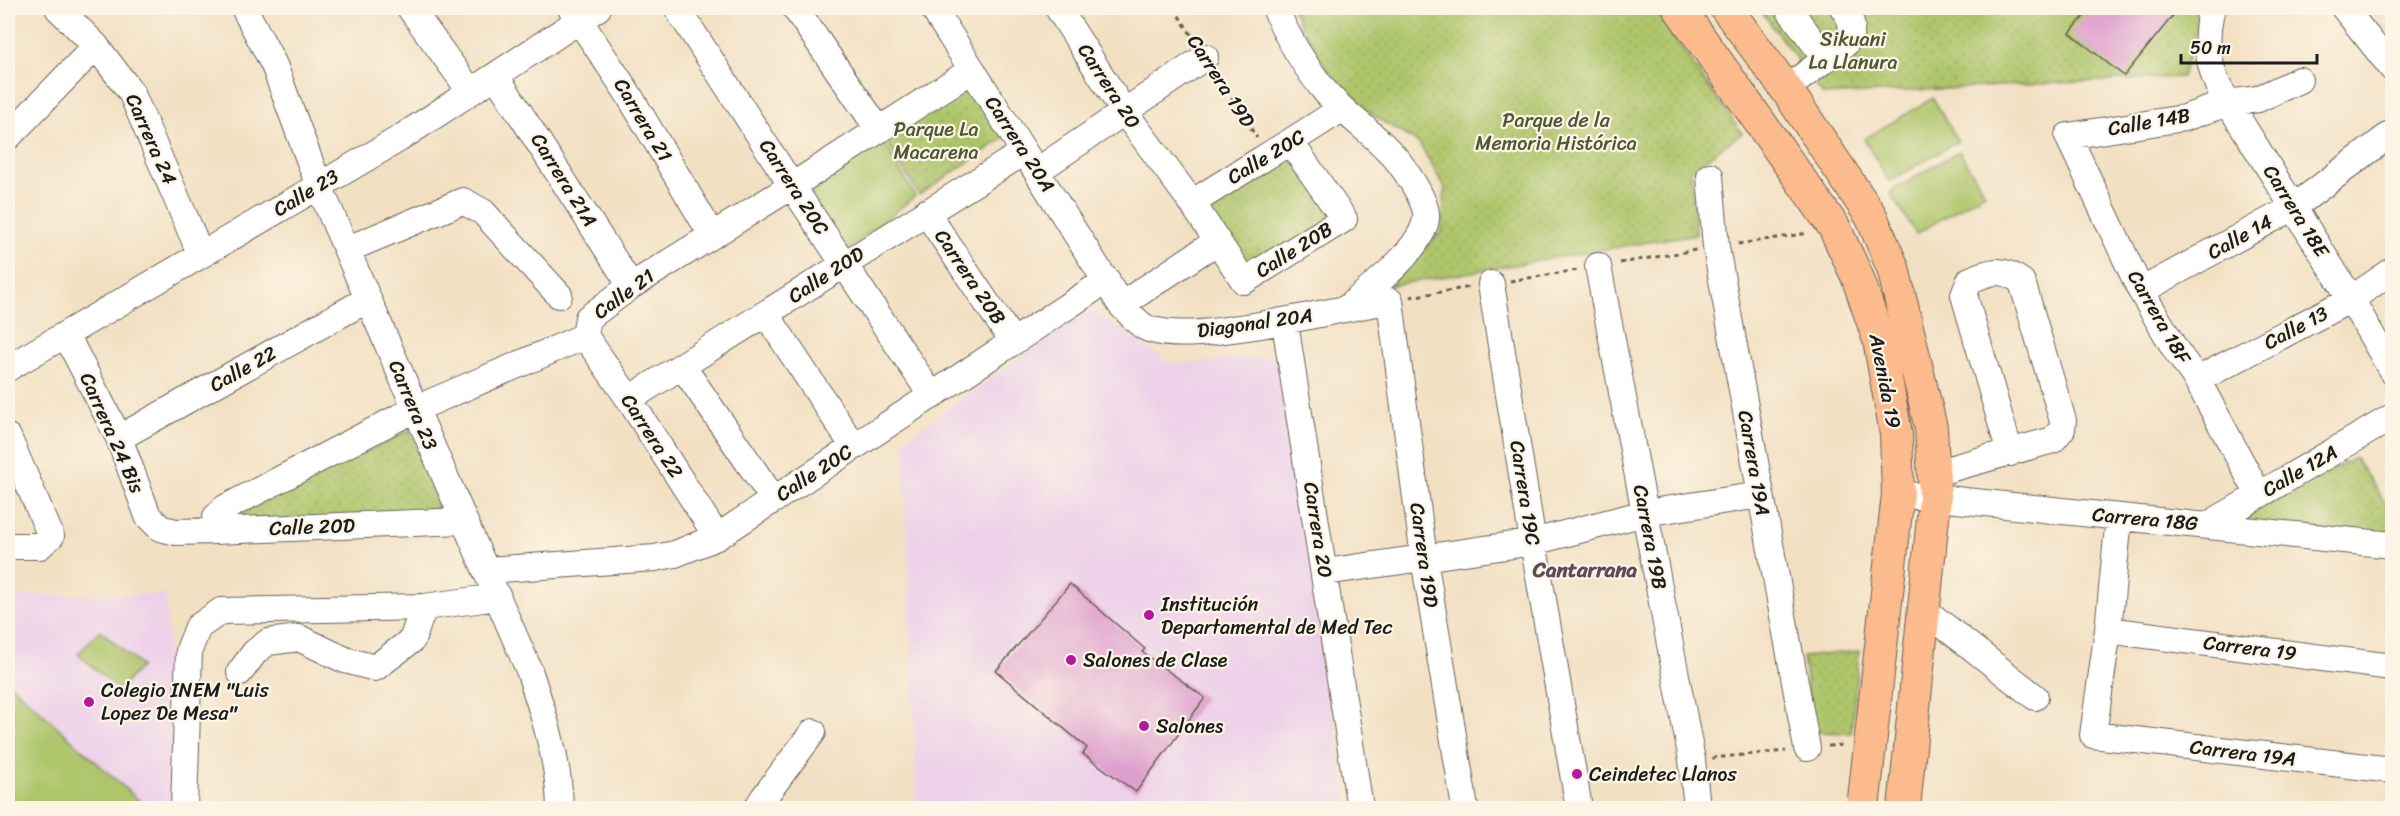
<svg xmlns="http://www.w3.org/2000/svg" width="2400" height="816" font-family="Sriracha,sans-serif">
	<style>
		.built { fill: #edd1e9 }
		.park { fill: url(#park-dots); stroke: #657043; stroke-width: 1.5 }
		.garden { fill: #aec56a; stroke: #657043; stroke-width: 1.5 }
		.building { fill: #de9fce }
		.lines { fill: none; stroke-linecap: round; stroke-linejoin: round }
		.minor-casing { stroke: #676156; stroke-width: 28 }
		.major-casing { stroke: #676156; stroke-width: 34 }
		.path { stroke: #676156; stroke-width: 3; stroke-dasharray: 4.5 4.5; stroke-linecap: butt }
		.minor { stroke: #fff; stroke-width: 26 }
		.major { stroke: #fbbb8c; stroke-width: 32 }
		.poi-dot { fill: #b5179e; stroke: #fcf5e5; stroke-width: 2 }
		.labels { text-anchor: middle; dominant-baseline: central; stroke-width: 4.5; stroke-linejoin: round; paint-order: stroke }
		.park-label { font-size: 20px; fill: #4f5737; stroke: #fcf5e5 }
		.street-label { font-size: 20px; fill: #1c1c1c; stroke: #fcf5e5 }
		.poi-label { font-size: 20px; fill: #1c1c1c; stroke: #fcf5e5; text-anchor: start }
		.neighbourhood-label { font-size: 21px; font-weight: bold; fill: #604a5a; stroke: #fcf5e5 }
	</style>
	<defs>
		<pattern id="park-dots" width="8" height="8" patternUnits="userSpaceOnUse" patternTransform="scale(1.5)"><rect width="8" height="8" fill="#aec56a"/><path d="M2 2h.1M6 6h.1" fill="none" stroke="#95a95b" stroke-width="1.8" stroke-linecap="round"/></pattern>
	</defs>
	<rect width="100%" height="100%" fill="#fcf5e5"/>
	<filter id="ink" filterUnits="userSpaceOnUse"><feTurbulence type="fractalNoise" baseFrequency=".0167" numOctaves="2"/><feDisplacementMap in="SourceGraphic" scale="12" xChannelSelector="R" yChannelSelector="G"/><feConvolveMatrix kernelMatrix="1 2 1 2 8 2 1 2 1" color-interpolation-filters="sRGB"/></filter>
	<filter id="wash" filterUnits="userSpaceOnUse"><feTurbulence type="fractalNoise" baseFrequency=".008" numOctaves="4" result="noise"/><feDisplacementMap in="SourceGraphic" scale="24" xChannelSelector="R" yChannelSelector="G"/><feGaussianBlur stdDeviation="1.35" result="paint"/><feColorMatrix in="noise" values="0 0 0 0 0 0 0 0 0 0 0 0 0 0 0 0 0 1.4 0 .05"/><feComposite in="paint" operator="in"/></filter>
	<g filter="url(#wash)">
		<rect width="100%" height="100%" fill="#f2e0c3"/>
		<path class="built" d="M 1090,308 L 1171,364 L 1282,357 L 1347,808 L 917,808 L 904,440 Z
			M 166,594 L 174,808 L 8,808 L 8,596 Z"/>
		<path class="park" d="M 1292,8 L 1653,8 L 1742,133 L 1691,170 L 1696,234 L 1389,286 L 1442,231 L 1445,188 L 1419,143 L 1382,121 L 1341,92 L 1303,30 Z
			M 1759,8 L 2202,8 L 2182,77 L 1823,95 Z
			M 972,74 L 1010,134 L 919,195 L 882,133 Z
			M 1286,151 L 1339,219 L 1246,275 L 1197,202 Z
			M 410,430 L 443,518 L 241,525 L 245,511 Z
			M 2355,458 L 2392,513 L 2392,540 L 2232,522 Z
			M 1859,651 L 1851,733 L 1813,732 L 1803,657 Z"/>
		<path class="garden" d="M 1933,98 L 1958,141 L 1889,182 L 1864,139 Z
			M 879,134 L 915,196 L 845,252 L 801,188 Z
			M 1959,151 L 1985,193 L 1916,234 L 1890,192 Z
			M 100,630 L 141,666 L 119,690 L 78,654 Z
			M 8,682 L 147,808 L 8,808 Z"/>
		<g id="blocks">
			<path class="building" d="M 2091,8 L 2179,8 L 2124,76 L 2070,33 Z
				M 1070,584 L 1145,649 L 1142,652 L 1205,698 L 1136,792 L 1083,754 L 1087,748 L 996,671 Z"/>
		</g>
	</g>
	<g filter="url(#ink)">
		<use href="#blocks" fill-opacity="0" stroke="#676156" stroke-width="1.5"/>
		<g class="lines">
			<defs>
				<path id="minor" d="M 58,8 L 96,46 L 131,92 L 201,255
					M 244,8 L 274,65 L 319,186 L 529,670 C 544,715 559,761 560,808
					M 410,8 L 471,92
					M 571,8 L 627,92 L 712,235
					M 677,8 L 792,186 L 932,396
					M 795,8 L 879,130
					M 933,8 L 1121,305 C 1129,312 1139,326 1149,329 C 1174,337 1206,333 1232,329 C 1285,323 1337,309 1390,301 L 1424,558 L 1465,808
					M 1058,8 L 1123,110 L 1192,203 L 1244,281 L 1344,219 L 1291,143
					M 1275,8 C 1287,37 1304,65 1324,90 C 1343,113 1367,128 1387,149 C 1400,161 1429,202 1426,219 C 1421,250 1371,288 1348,307
					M 1788,8 L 1826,59
					M 2212,8 C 2204,36 2207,61 2219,88 L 2351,299 L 2392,371
					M 2344,8 L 2392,68
					M 496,76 L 631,286
					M 1786,89 L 1845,44 C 1855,30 1853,21 1843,8
					M 8,137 L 96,46
					M 1037,171 L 1205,57
					M 1710,176 L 1716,247 L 1807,748
					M 1192,203 C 1241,171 1292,142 1341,109
					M 926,212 L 1013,342
					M 348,249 L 463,201 L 483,212 L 559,295
					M 1598,266 L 1692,760 L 1697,808
					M 1491,284 L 1533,542 L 1579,808
					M 2141,291 L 2294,207 L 2392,133
					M 1121,305 L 1216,242
					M 766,314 L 854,447
					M 1285,323 L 1360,808
					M 66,335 L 119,438 L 148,516 L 160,528 L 176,532 L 216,531 L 464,521
					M 585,336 L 629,399 L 717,537
					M 683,367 L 774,500
					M 8,368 L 399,139 L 598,8
					M 2197,380 L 2351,299 L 2392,271
					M 629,399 L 1024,152
					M 8,437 L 51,536 L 40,546 L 8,546
					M 119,438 L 368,299
					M 1935,473 L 2053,440 L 2062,429 L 2063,421 L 2022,282 C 2002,267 1992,271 1970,280 L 1964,295 L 2010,453
					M 1898,494 L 2392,545
					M 2259,495 L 2197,380 L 2175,349 L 2141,291 L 2068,136 L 2184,118 L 2228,103 L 2258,99 L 2299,80
					M 2119,517 L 2108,630 L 2093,735 L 2392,770
					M 2208,525 L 2392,417
					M 216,531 L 216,517 L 225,508 L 415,409 L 585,336 L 588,318 L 631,286 L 792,186 L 972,70
					M 487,570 L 655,558 L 675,554 L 717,537 L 1107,280
					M 1325,572 L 1533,542 L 1645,513 L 1760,495
					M 1924,610 L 2035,697
					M 2108,630 L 2392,667
					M 240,672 L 255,652 L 268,642 L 299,638 L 345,660 L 375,668 L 412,640 L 424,607
					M 184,808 L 189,650 L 198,627 L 221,611 L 424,607 L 498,597
					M 757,808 L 764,797 L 813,732"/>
				<path id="major" d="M 1679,8 L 1834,227 L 1857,276 L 1879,340 L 1896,434 L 1898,494 L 1863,808
					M 1726,8 L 1786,89 L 1871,216 L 1893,268 L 1931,428 L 1935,497 L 1904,808"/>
			</defs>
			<use href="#minor" class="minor-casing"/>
			<use href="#major" class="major-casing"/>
			<path class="path" d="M 1174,8 L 1194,39
				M 1217,75 L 1257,138
				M 1738,244 L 1809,233
				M 1620,263 L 1696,250
				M 1510,281 L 1578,270
				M 1410,297 L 1471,287
				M 1828,746 L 1846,745
				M 1712,758 L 1786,751"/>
			<use href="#minor" class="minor"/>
			<use href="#major" class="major"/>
		</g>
	</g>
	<g class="poi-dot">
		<circle cx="1149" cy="615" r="6"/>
		<circle cx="1071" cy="660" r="6"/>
		<circle cx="89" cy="702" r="6"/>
		<circle cx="1144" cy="726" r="6"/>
		<circle cx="1577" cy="774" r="6"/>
	</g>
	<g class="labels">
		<g class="park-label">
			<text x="1853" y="39">Sikuani<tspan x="1853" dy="23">La Llanura</tspan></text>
			<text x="1556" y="120">Parque de la<tspan x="1556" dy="23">Memoria Histórica</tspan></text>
			<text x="936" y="129">Parque La<tspan x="936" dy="23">Macarena</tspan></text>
		</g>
		<g class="street-label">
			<text transform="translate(1221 81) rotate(57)">Carrera 19D</text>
			<text transform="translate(1109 86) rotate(57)">Carrera 20</text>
			<text transform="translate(643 120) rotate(59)">Carrera 21</text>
			<text transform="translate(2149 122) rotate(-10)">Calle 14B</text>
			<text transform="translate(151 139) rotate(66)">Carrera 24</text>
			<text transform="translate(1020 144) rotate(57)">Carrera 20A</text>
			<text transform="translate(1266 157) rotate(-31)">Calle 20C</text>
			<text transform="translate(564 180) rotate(58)">Carrera 21A</text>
			<text transform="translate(794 187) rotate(57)">Carrera 20C</text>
			<text transform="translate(306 193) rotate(-31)">Calle 23</text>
			<text transform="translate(2296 211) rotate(58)">Carrera 18E</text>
			<text transform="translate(2240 237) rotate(-29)">Calle 14</text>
			<text transform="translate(1294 250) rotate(-32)">Calle 20B</text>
			<text transform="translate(826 275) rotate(-33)">Calle 20D</text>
			<text transform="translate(970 277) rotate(56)">Carrera 20B</text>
			<text transform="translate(624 294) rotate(-36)">Calle 21</text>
			<text transform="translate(2159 317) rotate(60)">Carrera 18F</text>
			<text transform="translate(1255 323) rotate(-8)">Diagonal 20A</text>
			<text transform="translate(2296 328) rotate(-28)">Calle 13</text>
			<text transform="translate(243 369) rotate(-29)">Calle 22</text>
			<text transform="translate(1885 381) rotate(79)">Avenida 19</text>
			<text transform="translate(413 405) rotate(67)">Carrera 23</text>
			<text transform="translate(112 433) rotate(66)">Carrera 24 Bis</text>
			<text transform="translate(652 436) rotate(57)">Carrera 22</text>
			<text transform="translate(1754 463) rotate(80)">Carrera 19A</text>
			<text transform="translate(2300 471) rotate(-30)">Calle 12A</text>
			<text transform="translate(814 473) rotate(-33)">Calle 20C</text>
			<text transform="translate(1525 493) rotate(81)">Carrera 19C</text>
			<text transform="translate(2145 519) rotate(5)">Carrera 18G</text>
			<text transform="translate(312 527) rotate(-2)">Calle 20D</text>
			<text transform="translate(1318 530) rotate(81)">Carrera 20</text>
			<text transform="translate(1650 537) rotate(79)">Carrera 19B</text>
			<text transform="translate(1424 555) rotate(82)">Carrera 19D</text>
			<text transform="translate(2250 648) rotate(7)">Carrera 19</text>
			<text transform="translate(2243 753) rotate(7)">Carrera 19A</text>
		</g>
		<g class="poi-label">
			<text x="1161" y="604">Institución<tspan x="1161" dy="23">Departamental de Med Tec</tspan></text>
			<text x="1083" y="660">Salones de Clase</text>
			<text x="101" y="690">Colegio INEM "Luis<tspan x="101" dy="23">Lopez De Mesa"</tspan></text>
			<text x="1156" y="726">Salones</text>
			<text x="1589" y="774">Ceindetec Llanos</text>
		</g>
		<g class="neighbourhood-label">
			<text x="1585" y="570">Cantarrana</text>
		</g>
	</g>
	<rect width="2400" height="816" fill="none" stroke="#fcf5e5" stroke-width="30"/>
	<path d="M2181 54v9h136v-9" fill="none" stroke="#1c1c1c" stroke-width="3"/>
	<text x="2190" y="54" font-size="18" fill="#1c1c1c" stroke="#fcf5e5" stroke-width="4.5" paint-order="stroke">50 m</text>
</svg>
